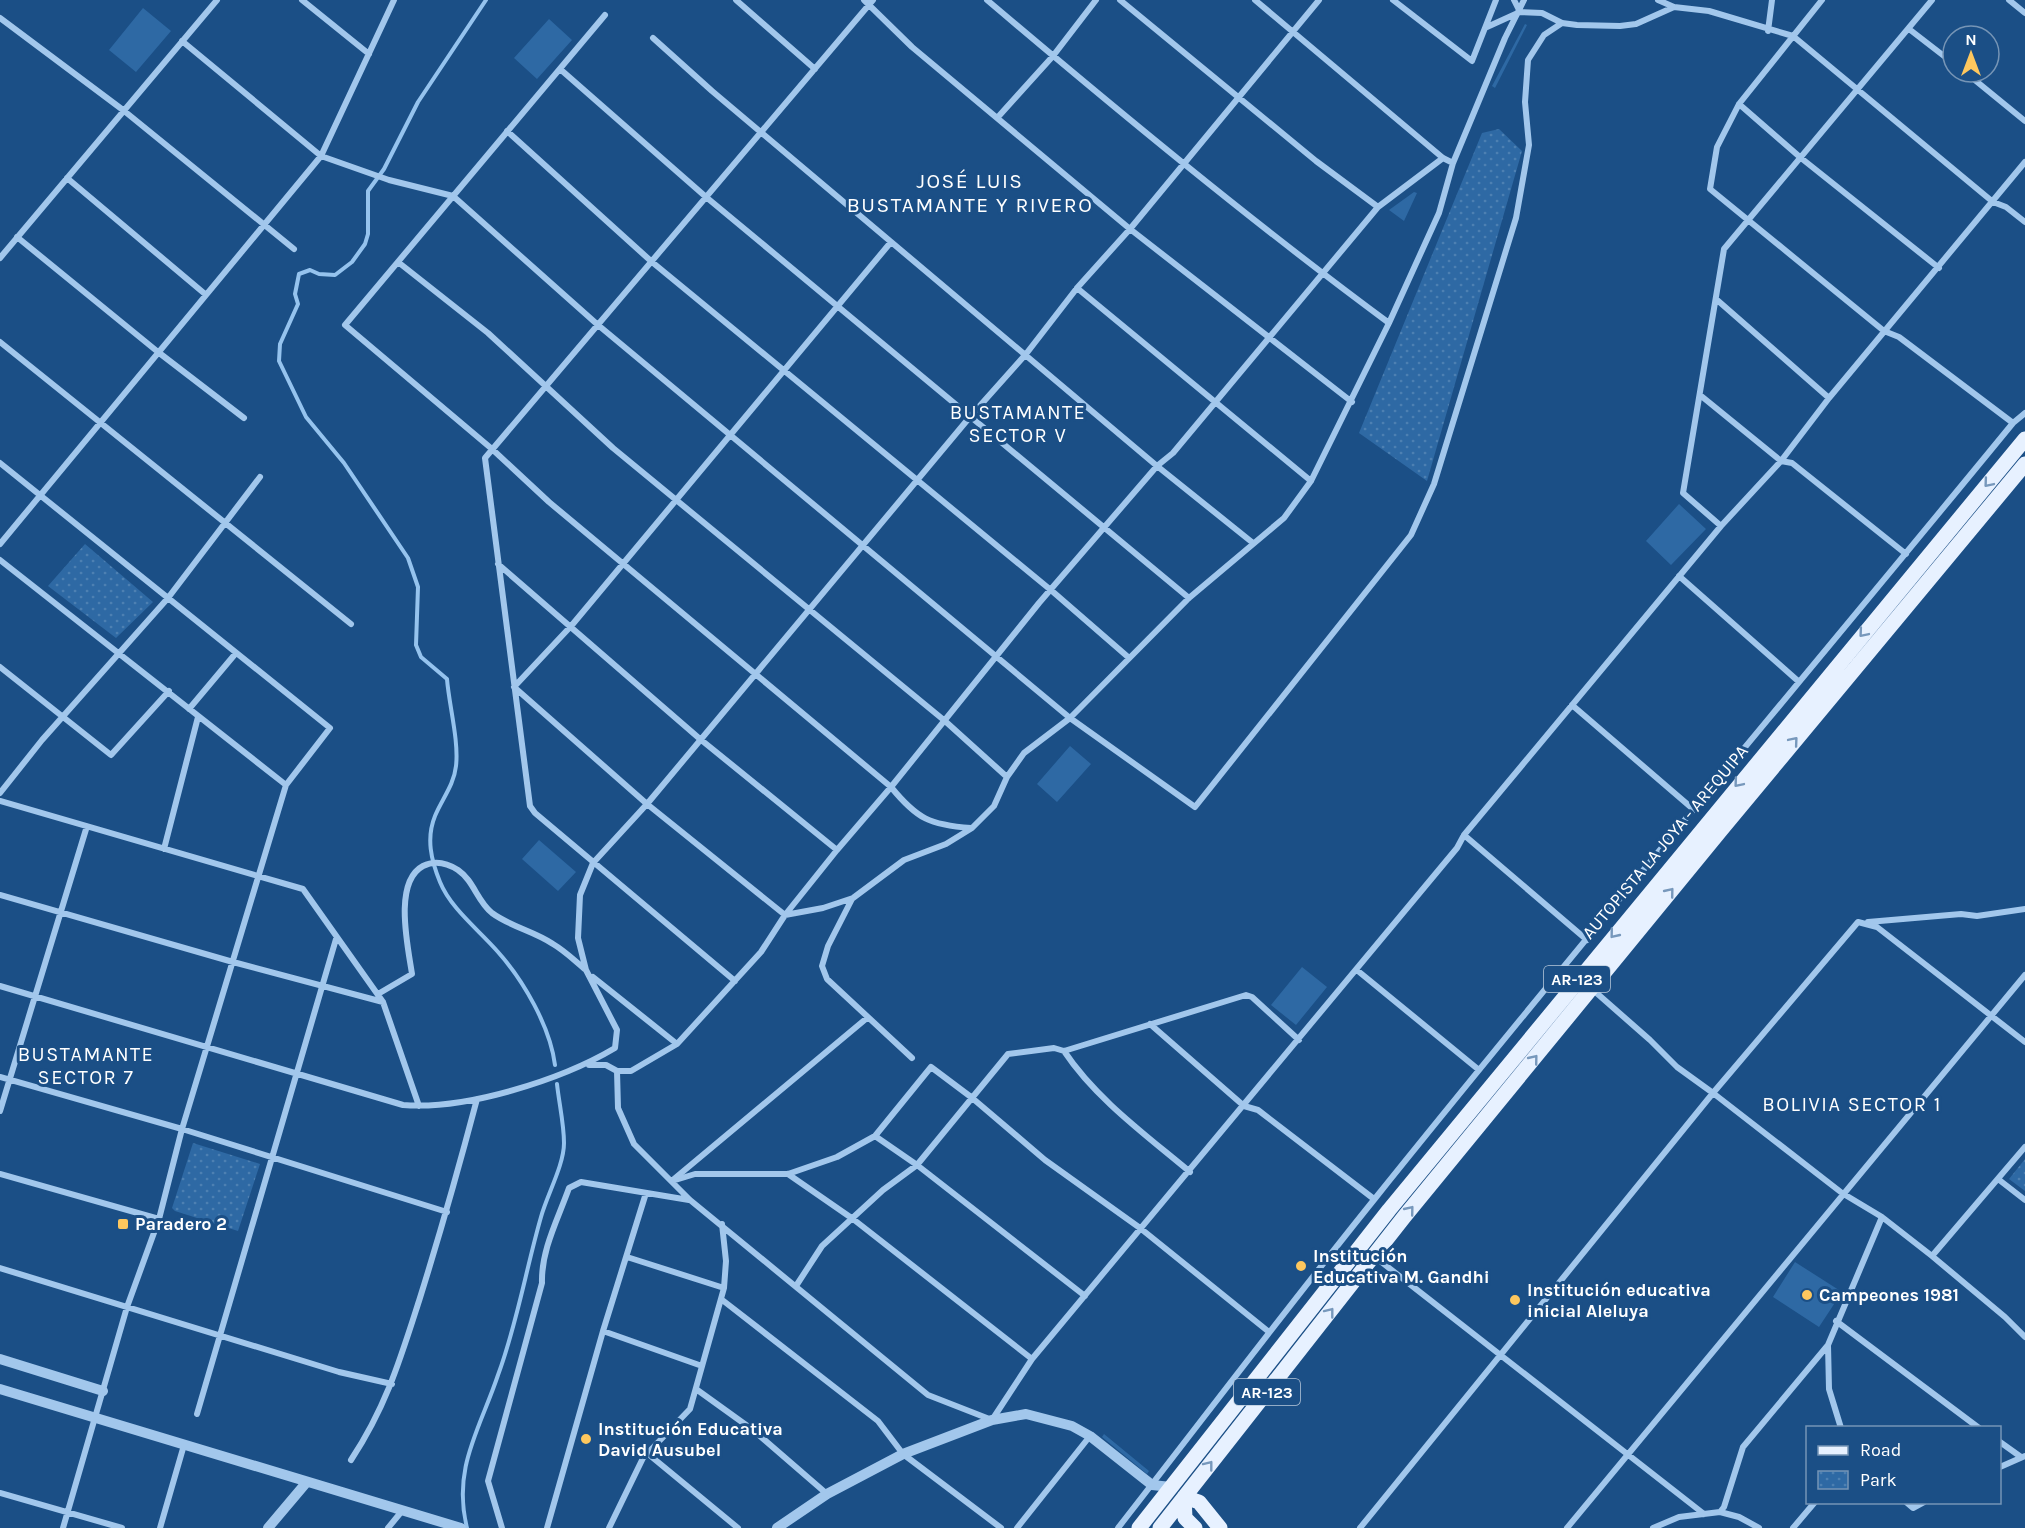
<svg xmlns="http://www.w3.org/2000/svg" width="2025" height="1528" font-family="Karla,sans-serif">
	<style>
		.green { fill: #2e69a4 }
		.park { fill: url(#park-dots) }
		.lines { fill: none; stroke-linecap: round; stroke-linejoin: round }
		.stream { stroke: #95c3ee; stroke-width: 4 }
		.minor { stroke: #a2c7ec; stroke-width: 6 }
		.tertiary { stroke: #a2c7ec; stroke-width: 10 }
		.primary { stroke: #e7f1ff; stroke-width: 15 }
		.oneway { stroke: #7798bc }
		.poi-dot { fill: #fdc75e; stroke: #1b4f86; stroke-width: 2 }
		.labels { text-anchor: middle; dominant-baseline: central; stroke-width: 6; stroke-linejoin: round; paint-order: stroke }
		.shield { fill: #1b4f86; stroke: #bbcadb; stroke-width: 1.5 }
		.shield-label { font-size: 16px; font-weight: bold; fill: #fff }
		.street-label { font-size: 18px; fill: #fff; stroke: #1b4f86 }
		.poi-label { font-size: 18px; font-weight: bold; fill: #fff; stroke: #1b4f86; text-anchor: start }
		.neighbourhood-label { font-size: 20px; letter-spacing: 1.5px; fill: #fff; stroke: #1b4f86 }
		.quarter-label { font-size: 21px; letter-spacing: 1.5px; fill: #fff; stroke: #1b4f86 }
	</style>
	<defs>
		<pattern id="park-dots" width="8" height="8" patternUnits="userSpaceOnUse" patternTransform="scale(1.5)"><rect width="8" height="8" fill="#2e69a4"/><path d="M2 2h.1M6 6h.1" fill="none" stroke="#4d80b2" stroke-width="1.8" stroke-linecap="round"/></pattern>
	</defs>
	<rect width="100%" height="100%" fill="#1b4f86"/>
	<path class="green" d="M 143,8 L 171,31 L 136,72 L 109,50 Z
		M 549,19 L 572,40 L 537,79 L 514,58 Z
		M 1525,24 L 1527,25 L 1495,88 L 1492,86 Z
		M 1414,192 L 1417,193 L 1404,221 L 1389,210 Z
		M 1679,504 L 1706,529 L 1671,565 L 1646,541 Z
		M 1070,746 L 1091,764 L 1057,802 L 1037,784 Z
		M 539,840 L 576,872 L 558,891 L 522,859 Z
		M 1302,967 L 1327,987 L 1296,1025 L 1271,1005 Z
		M 1795,1262 L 1842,1292 L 1819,1327 L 1773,1297 Z
		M 1104,1434 L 1149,1471 L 1147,1474 L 1102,1437 Z"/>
	<path class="park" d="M 1499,129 L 1522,151 L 1427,481 L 1359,433 L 1482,133 Z
		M 85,544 L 153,602 L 116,638 L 48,586 Z
		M 193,1143 L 260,1164 L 238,1231 L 175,1211 L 172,1208 Z
		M 2025,1159 L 2025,1191 L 2009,1179 Z"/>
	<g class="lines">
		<path class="stream" d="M 486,0 L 418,102 L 384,169 L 368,191 L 368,234 L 365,244 L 352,262 L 335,275 L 319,274 L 310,270 L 299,274 L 295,294 L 298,304 L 280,344 L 279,361 L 306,417 L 344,463 L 408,558 L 418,587 L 416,645 L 421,657 L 447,679 C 449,705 459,741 456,766 C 454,785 442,799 435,816 C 426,838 431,860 440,882 C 451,909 479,930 498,952 C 523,980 550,1026 555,1065
			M 467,1528 C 452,1468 480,1429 498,1375 C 517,1324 526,1269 541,1217 C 547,1195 564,1165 564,1143 C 564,1124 559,1103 557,1084"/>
		<path class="minor" d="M 302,0 L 369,54
			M 736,0 L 815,69
			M 864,0 L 912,47 L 1130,229 L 1352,402
			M 987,0 C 1118,111 1251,221 1389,323
			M 1120,0 L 1316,161 L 1378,207
			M 1255,0 L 1443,158 L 1453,163
			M 1393,0 L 1472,61 L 1496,0
			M 1514,0 L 1520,12
			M 1658,0 L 1674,7
			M 1822,0 L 1739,104 L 1717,147 L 1710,189 L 1884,331 L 1899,337 L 2013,423
			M 2009,0 L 2025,13
			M 605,15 L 345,325 L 492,449 L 549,502 L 891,787 C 917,819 930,825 971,828
			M 0,18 L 123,110 L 294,249
			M 1487,27 L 1520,12 L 1542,13 L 1562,23 L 1577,25 L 1620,26 L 1636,24 L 1674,7 L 1709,11 L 1793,36 L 1993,202 L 2006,207 L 2025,222
			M 1909,29 L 1953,63
			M 1768,31 L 1772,0
			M 653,38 L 712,91 L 1157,466 L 1253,543
			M 182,41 L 321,156 L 389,180 L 453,196 L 598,325 L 1070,718 L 1195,807 L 1411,535 L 1434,484 L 1516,218 L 1529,145 L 1525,102 L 1528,60 L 1544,35 L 1562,23
			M 560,69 L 706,197 L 1189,598
			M 1965,72 L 2025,121
			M 1739,104 L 1801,158 L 1939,268
			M 998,117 L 1053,56 L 1096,0
			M 507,131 L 652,262 L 1052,591 L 1128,657
			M 67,178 L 205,294
			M 17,237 L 158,352 L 244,418
			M 891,242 L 572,625 L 514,687 L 647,804 L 785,915 L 823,908 L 853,898 L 904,860 L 946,844 L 972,828 L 994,806 L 1007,777 L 1024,753 L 1070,718 L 1189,598 L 1284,518 L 1311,481 L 1389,323 L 1439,213 L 1453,163 L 1505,38 L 1524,0
			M 0,258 L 217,0
			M 398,262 L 488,333 L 613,448 L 945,721 L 1007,777
			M 1077,288 L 1311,481
			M 1716,299 L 1829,398
			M 0,342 L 351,624
			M 1700,395 L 1781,461 L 1792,463 L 1906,554
			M 0,463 L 330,728 L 286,785 L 182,1129 L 159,1219 L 127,1307 L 63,1528
			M 1721,526 L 1683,493 L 1724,249 L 1932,0
			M 0,544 L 321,156 L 394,0
			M 0,560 L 286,785
			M 498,564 L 700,739 L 837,850
			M 1679,576 L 1798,681
			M 0,667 L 111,755 L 169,691
			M 1572,705 L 1693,809
			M 189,709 L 236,653
			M 0,793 L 42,740 L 168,598 L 260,477
			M 0,801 L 303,889 L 383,1002 L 419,1106
			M 1464,835 L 1587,940
			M 164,849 L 198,717
			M 0,895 L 233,962 L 383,1002
			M 852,899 L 828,946 L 822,966 L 827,979 L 912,1058
			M 1868,922 L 1961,914 L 1977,916 L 2025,909
			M 1358,971 L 1479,1070
			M 593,977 L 677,1044
			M 735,981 L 535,813 L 530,806 L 485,458 L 873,0
			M 0,986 L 403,1105 C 466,1110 561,1080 615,1048 L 617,1030 L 586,970 L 578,938 L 580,895 L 593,863 L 647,804 L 969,418 L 1026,354 L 1077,288 L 1130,229 L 1319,0
			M 1592,989 L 1650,1040 L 1677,1067 L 1713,1093 L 1842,1193 L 1882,1217 L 1932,1256 L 2005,1317 L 2025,1337
			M 378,994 L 412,974 C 408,947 393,882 423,866 C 435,860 447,863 458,870 C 474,881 477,901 492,913 C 511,927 534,931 553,944 C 565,951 575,961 586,970
			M 1150,1024 L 1244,1106 L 1258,1110 L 1374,1199
			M 1064,1051 C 1096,1099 1146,1135 1190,1172
			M 589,1065 L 606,1065 L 617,1071 L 631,1071 L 677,1044 L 761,952 L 785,915 L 837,850 L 891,787 L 1039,603 L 1157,466 L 1173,453 L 1378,207 L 1443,158
			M 617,1071 L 618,1108 L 634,1144 L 690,1200 L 928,1395 L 992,1420 L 1032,1359 L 1457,848 L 1464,835 L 1721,526 L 1781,461 L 1829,398 L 2025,162
			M 0,1077 L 182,1129 L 447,1212
			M 0,1111 L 87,826
			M 875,1136 L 917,1165 L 1085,1296
			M 0,1174 L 159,1219
			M 788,1174 L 853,1219 L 1032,1359
			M 674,1179 L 867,1018
			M 1998,1179 L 2025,1200
			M 672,1181 L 695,1174 L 788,1174 L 837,1157 L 875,1136 L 931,1067 L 971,1097 L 1045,1160 L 1140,1228 L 1269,1332
			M 1932,1256 L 2025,1147
			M 627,1257 L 724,1288
			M 1375,1257 L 1704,1514
			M 0,1268 L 339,1372 L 392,1384
			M 796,1286 L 822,1246 L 883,1190 L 917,1165 L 1008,1054 L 1054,1048 L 1064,1051 L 1246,995 L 1252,997 L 1299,1040
			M 721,1299 L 878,1421 L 903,1454 L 1001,1528
			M 1836,1321 L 1979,1428
			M 603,1331 L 702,1366
			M 696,1389 L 753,1430 L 827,1494
			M 197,1414 L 336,939
			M 1841,1428 L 1829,1389 L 1828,1345 L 1882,1217
			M 2000,1442 L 2021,1457
			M 647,1453 L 738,1528
			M 351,1460 C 386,1407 400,1360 419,1301 C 440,1234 459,1167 477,1099
			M 2000,1467 L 2025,1456
			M 0,1493 L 122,1528
			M 1906,1502 L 1913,1508 L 1924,1502
			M 1720,1512 L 1739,1517 L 1759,1528
			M 160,1528 L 184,1445
			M 388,1528 L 402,1511
			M 502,1528 L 488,1481 L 542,1283 C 541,1250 558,1219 569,1188 L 581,1182 L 689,1200
			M 547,1528 L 603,1331 L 646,1193
			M 609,1528 L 643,1458 L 690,1409 L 724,1288 L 726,1261 L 722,1224
			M 1017,1528 L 1090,1436
			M 1118,1528 C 1203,1419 1286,1309 1373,1201 C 1583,939 1800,683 2013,423 L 2025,413
			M 1360,1528 L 1713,1093 L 1858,922 L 1877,927 L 2025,1042
			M 1567,1528 L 2025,975
			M 1653,1528 L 1679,1517 L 1720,1512 L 1724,1507 L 1743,1447 L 1828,1345
			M 1793,1528 L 1815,1502"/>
		<path class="tertiary" d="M 0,1359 L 103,1391
			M 0,1389 L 461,1528
			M 268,1528 L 306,1483
			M 777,1528 L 827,1494 L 903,1454 L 992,1420 L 1026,1414 L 1072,1426 L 1090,1436 L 1152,1485 L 1171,1487"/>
		<path class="primary" d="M 1139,1528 L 1389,1210 L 2025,439
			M 1160,1528 L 1404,1217 L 1721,830 L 2025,464
			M 1195,1528 L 1185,1518 L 1184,1497 L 1199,1502 L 1220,1528"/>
	</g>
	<defs><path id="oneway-chevron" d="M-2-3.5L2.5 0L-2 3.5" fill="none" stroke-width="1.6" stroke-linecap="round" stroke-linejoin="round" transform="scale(1.5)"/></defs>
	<g class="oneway">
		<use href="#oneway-chevron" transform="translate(1988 483) rotate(130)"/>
		<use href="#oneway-chevron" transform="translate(1863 633) rotate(130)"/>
		<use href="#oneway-chevron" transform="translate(1794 741) rotate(-50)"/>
		<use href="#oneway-chevron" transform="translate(1738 783) rotate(130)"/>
		<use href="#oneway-chevron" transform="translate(1670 892) rotate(-51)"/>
		<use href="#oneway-chevron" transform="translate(1614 934) rotate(129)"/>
		<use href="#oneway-chevron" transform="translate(1534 1059) rotate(-51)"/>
		<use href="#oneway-chevron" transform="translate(1410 1210) rotate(-51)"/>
		<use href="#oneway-chevron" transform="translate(1330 1312) rotate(-52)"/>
		<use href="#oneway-chevron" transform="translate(1209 1465) rotate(-52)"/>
	</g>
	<g class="poi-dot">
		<rect x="117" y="1218" width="12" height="12" rx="3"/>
		<circle cx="1301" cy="1266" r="6"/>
		<circle cx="1807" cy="1295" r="6"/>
		<circle cx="1515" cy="1300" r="6"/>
		<circle cx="586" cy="1439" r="6"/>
	</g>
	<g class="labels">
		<g class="shield">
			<rect x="1544" y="966" width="66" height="26" rx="4.5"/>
			<rect x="1234" y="1379" width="66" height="26" rx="4.5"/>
		</g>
		<g class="shield-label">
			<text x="1577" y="979">AR-123</text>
			<text x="1267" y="1392">AR-123</text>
		</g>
		<g class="street-label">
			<text transform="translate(1665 842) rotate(-50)">AUTOPISTA LA JOYA - AREQUIPA</text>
		</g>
		<g class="poi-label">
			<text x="135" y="1224">Paradero 2</text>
			<text x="1313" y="1256">Institución<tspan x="1313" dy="21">Educativa M. Gandhi</tspan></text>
			<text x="1527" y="1290">Institución educativa<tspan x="1527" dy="21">inicial Aleluya</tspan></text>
			<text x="1819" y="1295">Campeones 1981</text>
			<text x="598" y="1429">Institución Educativa<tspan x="598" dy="21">David Ausubel</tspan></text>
		</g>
		<g class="neighbourhood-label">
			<text x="1018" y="412">BUSTAMANTE<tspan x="1018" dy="23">SECTOR V</tspan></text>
			<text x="86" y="1054">BUSTAMANTE<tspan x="86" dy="23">SECTOR 7</tspan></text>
			<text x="1852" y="1104">BOLIVIA SECTOR 1</text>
		</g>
		<g class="quarter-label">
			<text x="970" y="181">JOSÉ LUIS<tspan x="970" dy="24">BUSTAMANTE Y RIVERO</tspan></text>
		</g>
	</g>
	<rect x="1806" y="1426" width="195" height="78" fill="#1b4f86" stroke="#7695b6" stroke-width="1.5"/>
	<rect x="1818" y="1446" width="30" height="9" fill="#e7f1ff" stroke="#7695b6" stroke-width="1.5"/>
	<text x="1860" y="1456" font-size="18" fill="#ffffff">Road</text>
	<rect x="1818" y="1471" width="30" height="18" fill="url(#park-dots)" stroke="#7695b6" stroke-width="1.5"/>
	<text x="1860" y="1486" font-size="18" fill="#ffffff">Park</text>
	<g transform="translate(1971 54)"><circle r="28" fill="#1b4f86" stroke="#7695b6" stroke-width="1.5"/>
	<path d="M0-4.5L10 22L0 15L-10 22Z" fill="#fdc75e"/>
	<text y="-9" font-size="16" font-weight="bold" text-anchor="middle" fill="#ffffff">N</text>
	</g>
</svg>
